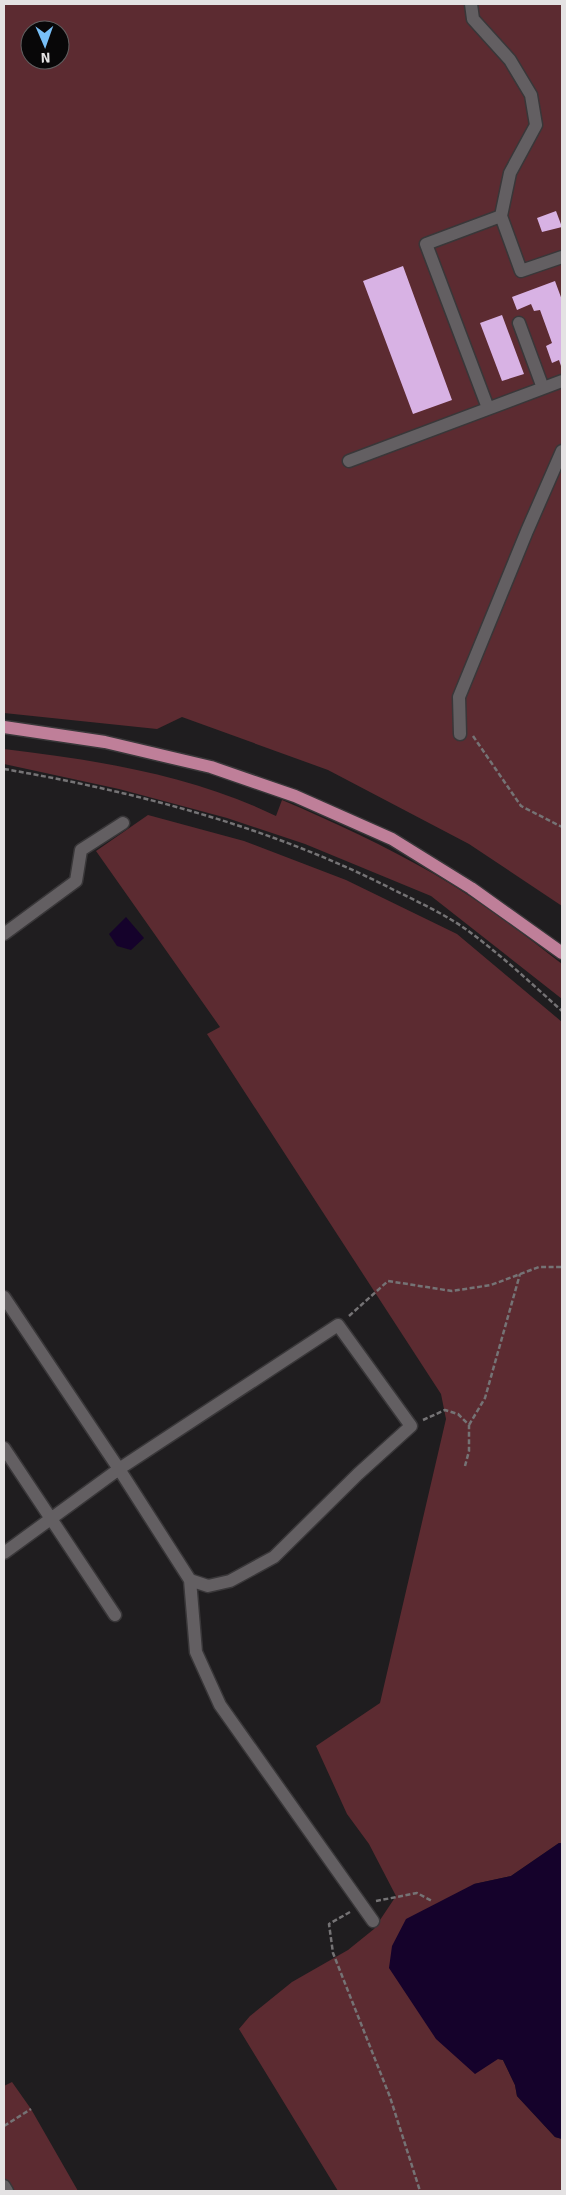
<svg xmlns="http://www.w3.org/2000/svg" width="566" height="2195" font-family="Signika,sans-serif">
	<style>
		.green { fill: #5c2b31; fill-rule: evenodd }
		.water { fill: #15022b }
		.building { fill: #d8b2e4 }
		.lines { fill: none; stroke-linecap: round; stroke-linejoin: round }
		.minor-casing { stroke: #393739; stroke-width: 15 }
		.major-casing { stroke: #393739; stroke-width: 15 }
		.path { stroke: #757375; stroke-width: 2.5; stroke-dasharray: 5 2.5; stroke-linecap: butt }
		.minor { stroke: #635f62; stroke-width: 12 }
		.major { stroke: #bf7f99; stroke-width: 12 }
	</style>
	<rect width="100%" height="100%" fill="#1f1d1f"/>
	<path class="green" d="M 4,4 L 562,4 L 562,906 L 469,844 L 328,770 L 182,717 L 157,729 L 4,713 ZM 30,30 L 60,30 L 60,60 L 30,60 Z
		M 4,749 C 96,760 192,775 276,816 L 282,800 C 334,822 385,846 434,874 C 479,900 521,932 562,964 L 562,999 L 431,896 L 305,844 L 227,818 L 119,789 L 4,764 Z
		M 148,815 L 244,841 L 346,880 L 457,934 L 562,1022 L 562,1843 L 559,1843 L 511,1876 L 474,1884 L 498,2059 L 503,2060 L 515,2085 L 517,2096 L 555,2137 L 562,2139 L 562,2191 L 338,2191 L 239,2029 L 250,2016 L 292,1982 L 348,1950 L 374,1929 L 396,1896 L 369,1844 L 347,1814 L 316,1746 L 380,1703 L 446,1419 L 441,1394 L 207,1034 L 220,1027 L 96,851 Z
		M 12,2082 L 31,2109 L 78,2191 L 4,2191 L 4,2086 Z"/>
	<path class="water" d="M 126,917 L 144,938 L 131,950 L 117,946 L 109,934 Z
		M 559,1843 L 562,1843 L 562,2139 L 555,2137 L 517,2096 L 515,2085 L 503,2060 L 498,2059 L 475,2074 L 436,2039 L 389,1968 L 392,1946 L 406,1919 L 474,1884 L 511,1876 Z"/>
	<path class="building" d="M 556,211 L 562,227 L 542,232 L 537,218 Z
		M 403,266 L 452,400 L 413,414 L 363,281 Z
		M 555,281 L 562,300 L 562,366 L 561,366 L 559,360 L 552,363 L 546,346 L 552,343 L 540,310 L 534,311 L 531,304 L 517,310 L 512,297 Z
		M 502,315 L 524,374 L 502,381 L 480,323 Z"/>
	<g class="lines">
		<defs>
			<path id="minor" d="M 471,4 L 473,19 L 510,60 L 531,95 L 536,125 L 510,173 L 501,216 L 521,271 L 562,257
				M 519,323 L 543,388
				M 488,408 L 426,244 L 501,216
				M 349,461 L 562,381
				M 460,734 L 459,697 L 527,531 L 562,451
				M 4,934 L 76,881 L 81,850 L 123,823
				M 4,1297 L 119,1469 L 190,1580 L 196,1652 L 220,1705 L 373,1921
				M 4,1448 L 115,1615
				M 4,1553 L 119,1469 L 338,1325 L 411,1426 L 358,1474 L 274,1557 L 230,1581 L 208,1586 L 190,1580
				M 4,2186 L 7,2191"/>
			<path id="major" d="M 4,727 L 105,742 L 211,767 L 295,796 L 392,839 L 471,888 L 562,953"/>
		</defs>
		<use href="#minor" class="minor-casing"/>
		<use href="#major" class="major-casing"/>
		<path class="path" d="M 473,736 L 521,806 L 562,827
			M 4,769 C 137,792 270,827 390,888 C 416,901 443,913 467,930 C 500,954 531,983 562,1011
			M 349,1316 L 388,1281 L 452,1291 L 491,1285 L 539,1267 L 562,1267
			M 423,1420 L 445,1410 L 458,1414 L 469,1425 L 469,1451 L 465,1466
			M 469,1425 L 485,1398 L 520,1274
			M 376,1901 L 417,1893 L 432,1901
			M 350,1912 L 329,1924 L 333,1953 L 390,2097 L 420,2191
			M 4,2126 L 31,2109"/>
		<use href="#minor" class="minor"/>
		<use href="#major" class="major"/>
	</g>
	<rect width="566" height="2195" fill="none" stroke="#e4e2e3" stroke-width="10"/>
	<g transform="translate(45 45) rotate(178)"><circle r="24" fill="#080708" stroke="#605f60"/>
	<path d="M0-4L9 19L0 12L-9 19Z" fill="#78bff7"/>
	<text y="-8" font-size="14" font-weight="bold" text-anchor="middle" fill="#e4e2e3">N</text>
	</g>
</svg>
